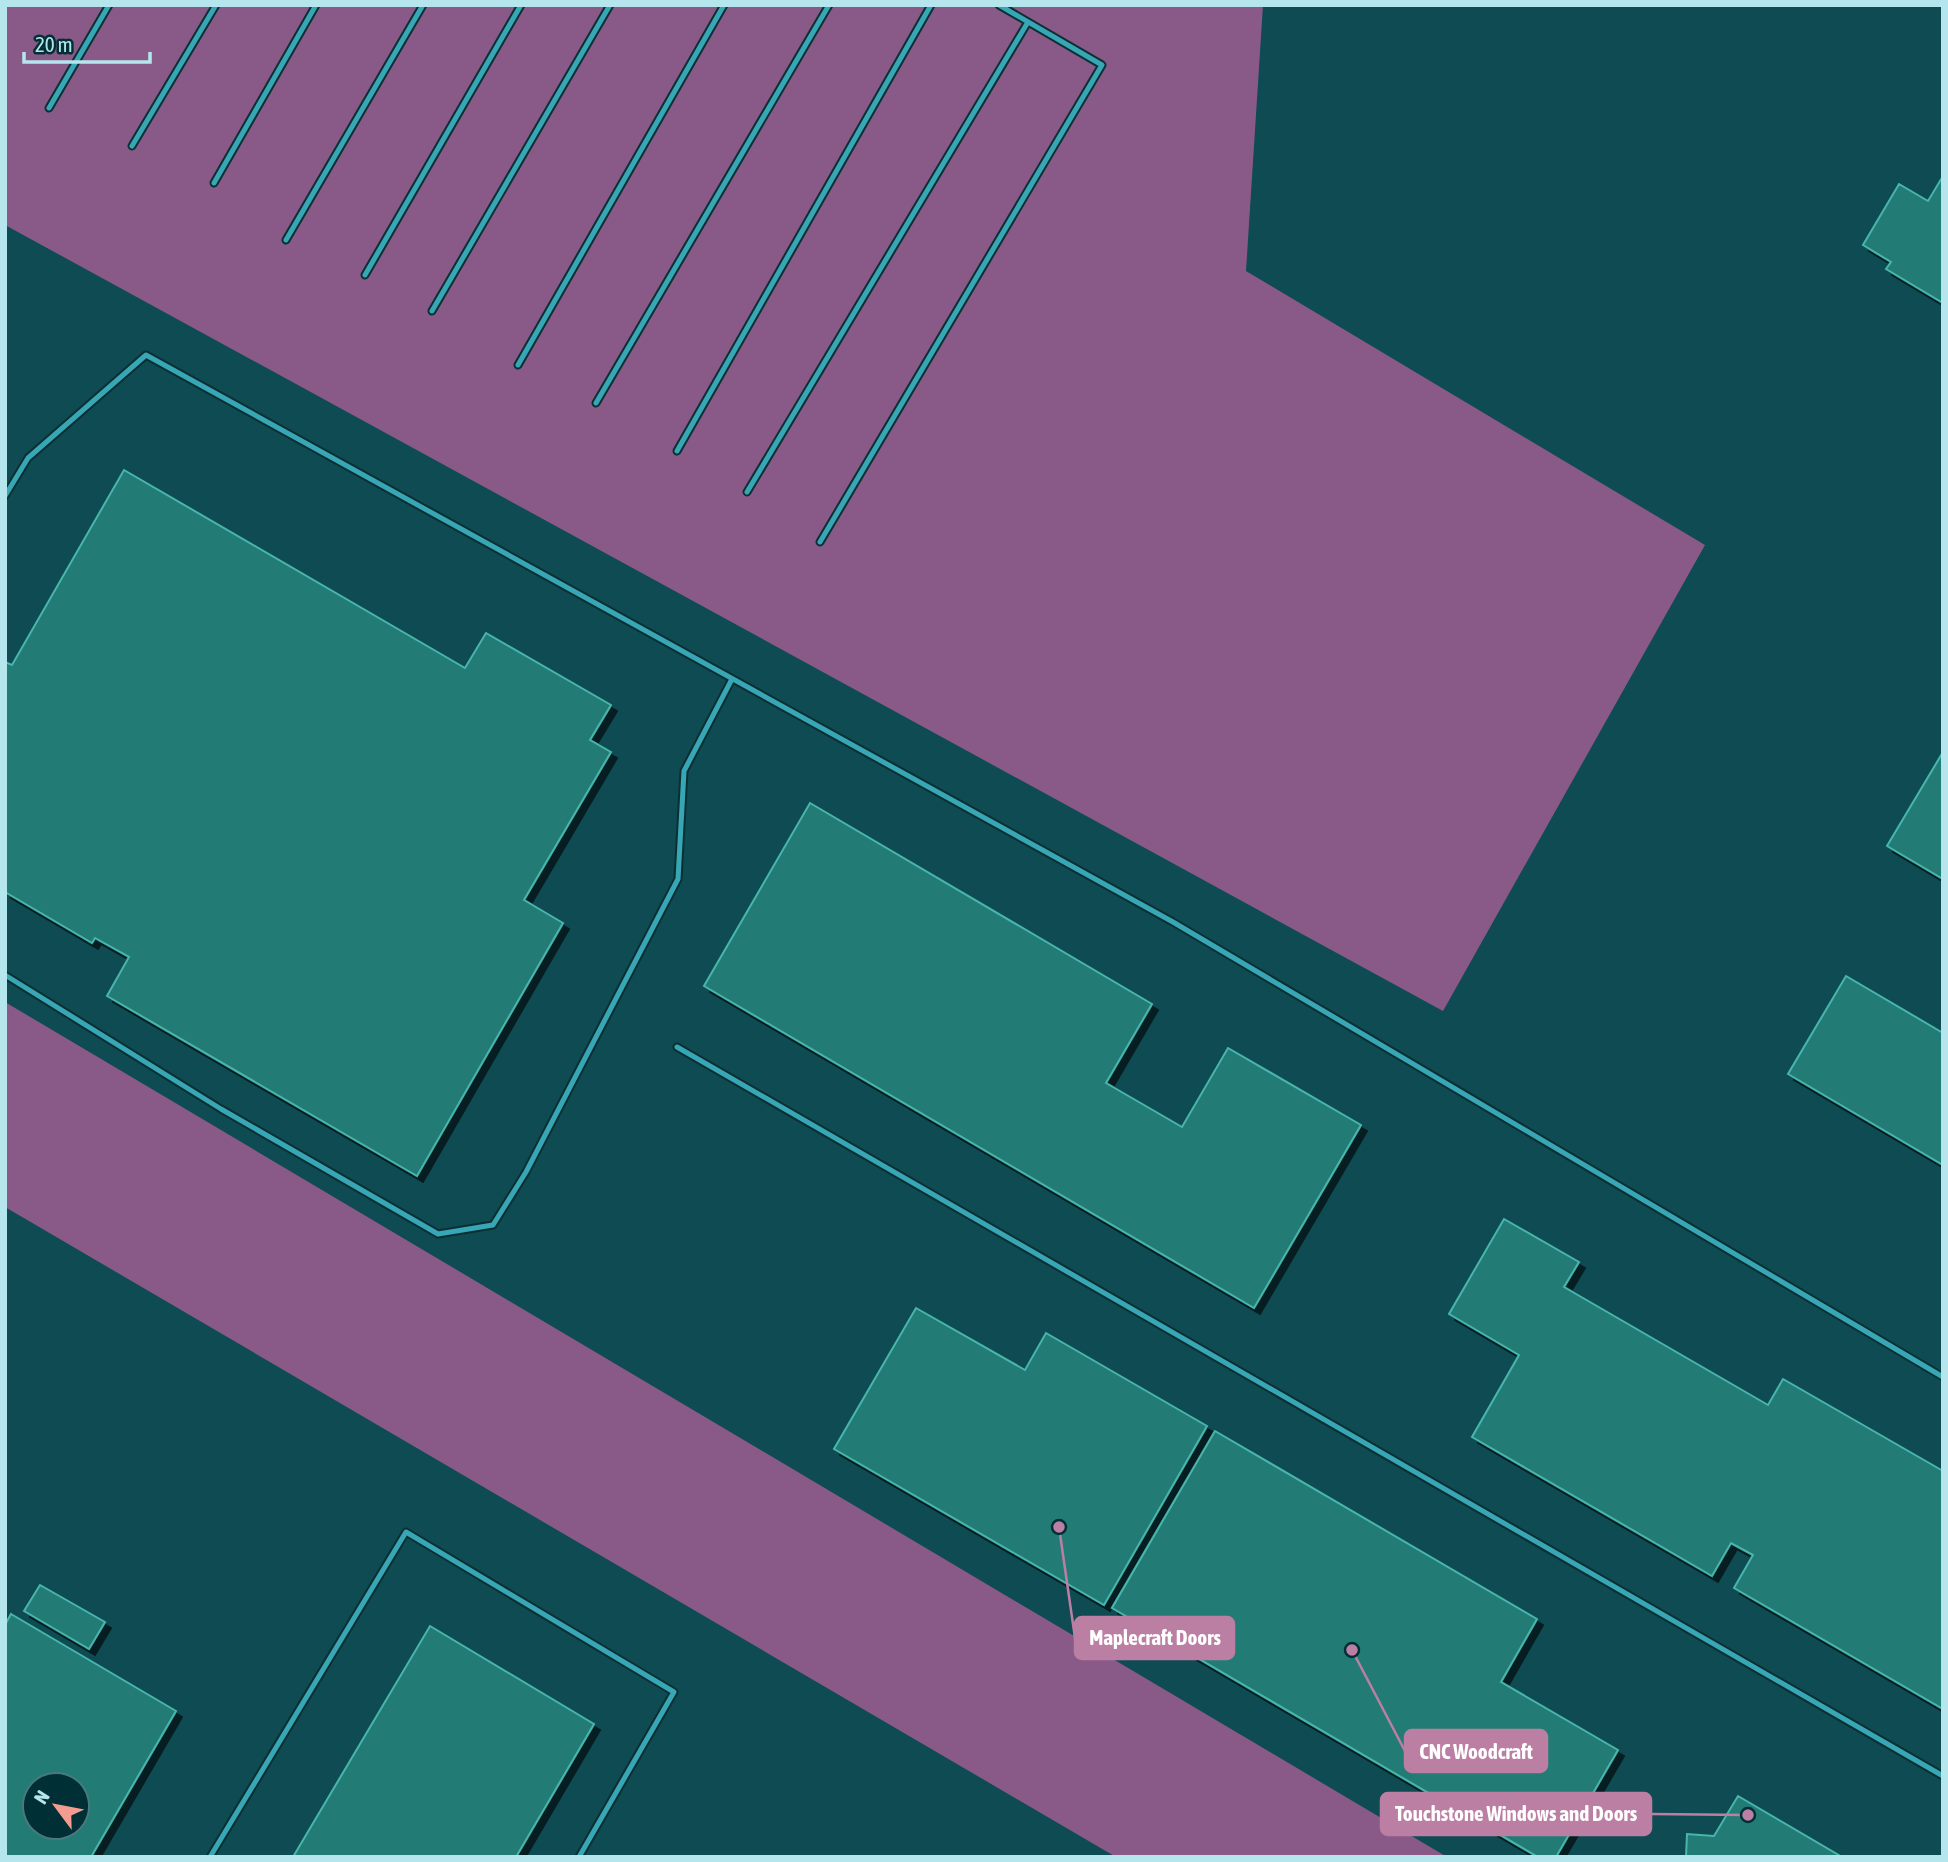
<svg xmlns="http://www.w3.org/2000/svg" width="1948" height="1862" font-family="'Asap Condensed',sans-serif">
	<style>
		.green { fill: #895a88 }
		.building { fill: #237b75; stroke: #48b6ad; stroke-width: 2; fill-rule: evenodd; filter: url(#shadow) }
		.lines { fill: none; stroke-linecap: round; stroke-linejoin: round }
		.service-casing { stroke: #0c2f33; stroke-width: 9 }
		.service { stroke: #37a6b5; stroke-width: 5 }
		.leader { fill: none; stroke: #bc7fa4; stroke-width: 2.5 }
		.callout-dot { fill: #bc7fa4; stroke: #003036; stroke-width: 2.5 }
		.callout { fill: #bc7fa4; stroke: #bc7fa4; stroke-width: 2.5 }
		.callout-label { font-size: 21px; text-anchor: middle; font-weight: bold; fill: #fff }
	</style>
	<defs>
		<filter id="shadow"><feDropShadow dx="6" dy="6" stdDeviation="0" flood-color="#0009"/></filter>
	</defs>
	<rect width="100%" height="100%" fill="#0e4b53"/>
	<path class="green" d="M 5,5 L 1263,5 L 1246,271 L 1705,545 L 1443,1011 L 5,225 Z
		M 5,1002 L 1447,1857 L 1116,1857 L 5,1207 Z"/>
	<path class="building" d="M 1943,176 L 1943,303 L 1886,269 L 1891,262 L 1863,245 L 1899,184 L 1928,201 Z
		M 124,470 L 465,668 L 486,633 L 611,705 L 590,740 L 611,752 L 524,900 L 563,923 L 417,1176 L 107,996 L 129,957 L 95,938 L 92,943 L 5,892 L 5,662 L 12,665 Z
		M 1943,752 L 1943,879 L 1887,846 Z
		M 810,803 L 1152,1004 L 1106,1083 L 1182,1127 L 1228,1048 L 1361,1125 L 1254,1308 L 704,986 Z
		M 1846,976 L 1943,1033 L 1943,1165 L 1788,1074 Z
		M 1504,1219 L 1579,1262 L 1564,1287 L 1768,1405 L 1783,1379 L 1943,1471 L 1943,1709 L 1734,1588 L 1753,1555 L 1731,1543 L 1712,1576 L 1472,1437 L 1519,1355 L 1449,1314 Z
		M 916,1308 L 1025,1370 L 1046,1333 L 1207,1426 L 1104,1605 L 834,1449 Z
		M 1215,1431 L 1537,1619 L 1501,1682 L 1618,1750 L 1556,1857 L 1538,1857 L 1112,1608 Z
		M 40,1585 L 105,1622 L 89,1649 L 24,1611 Z
		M 11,1614 L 176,1711 L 91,1857 L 5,1857 L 5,1625 ZM 35,1785 L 77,1785 L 77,1827 L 35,1827 Z
		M 430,1626 L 594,1724 L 516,1857 L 293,1857 Z
		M 1738,1796 L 1842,1857 L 1686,1857 L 1687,1834 L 1714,1836 Z"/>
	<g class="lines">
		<defs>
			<path id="service" d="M 49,108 L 109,5
				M 132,146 L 216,5
				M 214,183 L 316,5
				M 286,240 L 423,5
				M 365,275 L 521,5
				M 432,311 L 610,5
				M 518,365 L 724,5
				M 596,403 L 829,5
				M 677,451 L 931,5
				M 747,492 L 1028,22
				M 5,496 L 28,458 L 146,355 L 1173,922 L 1943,1377
				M 820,542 L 1102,65 L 999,5
				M 5,975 L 221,1109 L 438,1234 L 493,1225 L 526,1172 L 678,879 L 684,771 L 732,679
				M 677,1047 L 1943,1776
				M 210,1857 L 406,1532 L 674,1692 L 579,1857"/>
		</defs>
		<use href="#service" class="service-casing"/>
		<use href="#service" class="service"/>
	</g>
	<path class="leader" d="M1059 1527L1075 1638M1352 1650L1405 1751M1748 1815L1651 1814"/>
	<g class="callout-dot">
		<circle cx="1059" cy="1527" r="7"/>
		<circle cx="1352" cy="1650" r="7"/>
		<circle cx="1748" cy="1815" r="7"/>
	</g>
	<g class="callout">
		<rect x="1075" y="1617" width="159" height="42" rx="7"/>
		<rect x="1405" y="1730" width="142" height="42" rx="7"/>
		<rect x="1381" y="1793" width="270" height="42" rx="7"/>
	</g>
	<g class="callout-label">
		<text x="1155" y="1645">Maplecraft Doors</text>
		<text x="1476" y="1759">CNC Woodcraft</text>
		<text x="1516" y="1821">Touchstone Windows and Doors</text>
	</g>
	<rect width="1948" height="1862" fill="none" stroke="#b6e6ed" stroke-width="14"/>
	<g transform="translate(56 1806) rotate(302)"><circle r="33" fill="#003036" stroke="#49797f" stroke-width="2"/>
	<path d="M0-5L12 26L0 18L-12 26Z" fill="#f59c91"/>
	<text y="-10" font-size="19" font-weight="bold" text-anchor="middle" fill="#b6e6ed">N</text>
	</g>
	<path d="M24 52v10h126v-10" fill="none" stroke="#b6e6ed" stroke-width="3.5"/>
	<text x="35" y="52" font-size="21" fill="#b6e6ed" stroke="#003036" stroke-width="5" paint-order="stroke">20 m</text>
</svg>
